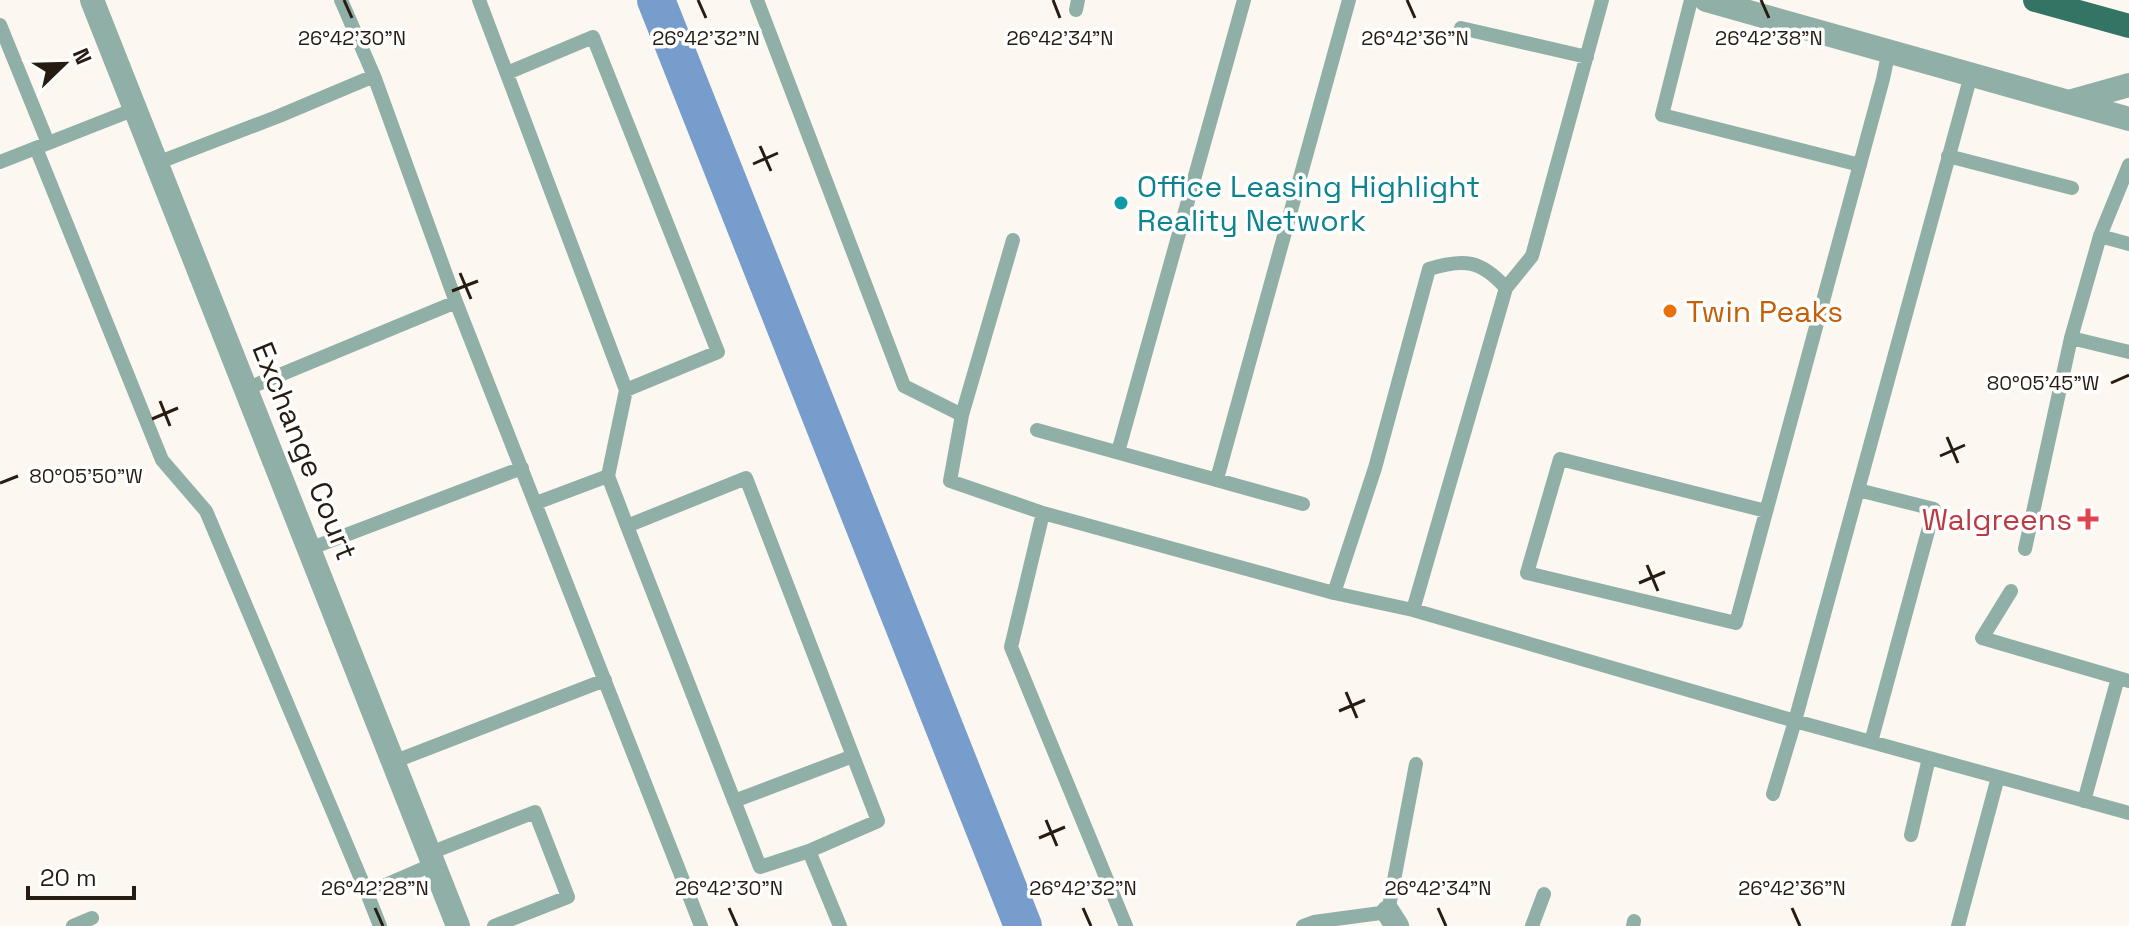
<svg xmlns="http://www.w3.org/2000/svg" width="2129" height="926" font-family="'Space Grotesk',sans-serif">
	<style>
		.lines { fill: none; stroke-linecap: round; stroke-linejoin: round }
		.canal { stroke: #769dcc; stroke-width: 38 }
		.service { stroke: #90b0a7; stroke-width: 14 }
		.minor { stroke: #90b0a7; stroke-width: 24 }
		.primary { stroke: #347465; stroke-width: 24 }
		.ticks { fill: none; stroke: #271c12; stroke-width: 3 }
		.culture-dot { fill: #0f9aa8; stroke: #fff; stroke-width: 3 }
		.food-dot { fill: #e8710a; stroke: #fff; stroke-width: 3 }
		.health-dot { fill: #e0444e; stroke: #fff; stroke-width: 3 }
		.labels { text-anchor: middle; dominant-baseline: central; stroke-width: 7; stroke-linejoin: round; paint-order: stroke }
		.culture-label { font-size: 30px; fill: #0d838f; stroke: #fff; text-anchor: start }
		.food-label { font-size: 30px; fill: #c56008; stroke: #fff; text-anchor: start }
		.street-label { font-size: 30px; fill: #271c12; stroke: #fff }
		.health-label { font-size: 30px; fill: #be3a42; stroke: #fff; text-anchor: end }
		.ticks-label { font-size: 20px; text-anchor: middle; fill: #271c12; stroke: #fff; stroke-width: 7; stroke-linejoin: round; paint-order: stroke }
	</style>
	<rect width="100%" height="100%" fill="#fdf7f1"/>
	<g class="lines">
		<path class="canal" d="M 656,0 L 1023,926"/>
		<path class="service" d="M 341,0 L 374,76 L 456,302 L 701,926
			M 479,0 L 626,390 L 608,476
			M 757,0 L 904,386 L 962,415 L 1013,240
			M 1691,0 L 1662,115 L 1860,165
			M 1076,10 L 1078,0
			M 0,25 L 48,143
			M 1461,28 L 1587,57
			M 507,73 L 593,37 L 718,352 L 626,390
			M 36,148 L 162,460 L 206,511 L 367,893
			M 1948,156 L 2072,188
			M 0,162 L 135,109
			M 157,163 L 279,116 L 374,76
			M 2129,165 L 2100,236 L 2071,338 L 2129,352
			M 2100,236 L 2129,244
			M 246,389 L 456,302
			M 962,415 L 950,481 L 1043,513
			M 1037,430 L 1303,504
			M 1118,452 L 1244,0
			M 746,478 L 878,821 L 809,851 L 760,867 L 627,526 Z
			M 1217,479 L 1349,0
			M 1858,490 L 1934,509 L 1871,742
			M 536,503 L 608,476 L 627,526
			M 1766,511 L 1560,459 L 1527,573 L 1736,623 L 1883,79 L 1889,50
			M 309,549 L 522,468
			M 2025,549 L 2071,338
			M 2011,591 L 1982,638 L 2129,681
			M 1334,593 L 1375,468 L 1429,269 C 1464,258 1481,260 1506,288
			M 1413,610 L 1506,288 L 1532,256 L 1602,0
			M 393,762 L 605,680
			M 1773,794 L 1795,721 L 1971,75
			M 734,801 L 853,756
			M 2084,801 L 2118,678
			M 1911,835 L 1929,758
			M 809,851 L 840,926
			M 430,853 L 535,812 L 568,897 L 494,926
			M 73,926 L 92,918
			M 380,926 L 367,893 L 434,864
			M 1126,926 L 1011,647 L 1043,513 L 1334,593 L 1413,610 L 1795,721 L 2129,813
			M 1303,926 L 1314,922 L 1388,912 L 1416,764
			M 1532,926 L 1544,894
			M 1633,926 L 1634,921
			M 1958,926 L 1998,777"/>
		<path class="minor" d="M 92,0 L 458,926
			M 1706,0 L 2129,119
			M 2072,101 L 2129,85
			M 1388,912 L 1397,926"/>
		<path class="primary" d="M 2035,0 L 2129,26"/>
	</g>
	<path class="ticks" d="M 344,0 L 352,18M 698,0 L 706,18M 1053,0 L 1060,18M 1407,0 L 1415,18M 1761,0 L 1769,18M 760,146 L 771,171M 753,164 L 778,153M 460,273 L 471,299M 452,291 L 478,281M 2111,383 L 2129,375M 160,401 L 170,426M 152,419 L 178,408M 1947,437 L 1958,463M 1940,456 L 1965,445M 0,483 L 18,476M 1647,565 L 1658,591M 1639,583 L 1665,572M 1346,692 L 1357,718M 1339,711 L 1365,700M 1046,820 L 1057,846M 1039,838 L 1065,827M 375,908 L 383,926M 729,908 L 737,926M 1083,908 L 1091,926M 1438,908 L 1446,926M 1792,908 L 1800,926"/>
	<circle class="culture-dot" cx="1121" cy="203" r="8"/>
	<circle class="food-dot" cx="1670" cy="311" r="8"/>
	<path class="health-dot" d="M2084 507h8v8h8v8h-8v8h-8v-8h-8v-8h8z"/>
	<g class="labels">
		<g class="culture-label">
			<text x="1137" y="186">Office Leasing Highlight<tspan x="1137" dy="34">Reality Network</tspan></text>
		</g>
		<g class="food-label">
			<text x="1686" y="311">Twin Peaks</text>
		</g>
		<g class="street-label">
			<text transform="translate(305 451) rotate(68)">Exchange Court</text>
		</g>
		<g class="health-label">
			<text x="2072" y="519">Walgreens</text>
		</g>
	</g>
	<g class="ticks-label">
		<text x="352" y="45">26°42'30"N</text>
		<text x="706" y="45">26°42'32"N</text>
		<text x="1060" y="45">26°42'34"N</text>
		<text x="1415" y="45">26°42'36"N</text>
		<text x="1769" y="45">26°42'38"N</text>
		<text x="2043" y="390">80°05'45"W</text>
		<text x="86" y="483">80°05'50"W</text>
		<text x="375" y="895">26°42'28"N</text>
		<text x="729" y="895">26°42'30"N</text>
		<text x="1083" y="895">26°42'32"N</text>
		<text x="1438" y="895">26°42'34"N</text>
		<text x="1792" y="895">26°42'36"N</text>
	</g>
	<g transform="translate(64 64) rotate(67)" stroke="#ffffff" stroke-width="6" paint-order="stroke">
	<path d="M0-6L14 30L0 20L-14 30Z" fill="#271c12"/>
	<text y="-12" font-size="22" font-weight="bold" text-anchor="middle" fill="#271c12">N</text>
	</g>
	<path d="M28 886v12h106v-12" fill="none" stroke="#271c12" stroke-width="4"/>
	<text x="40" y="886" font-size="24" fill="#271c12" stroke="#ffffff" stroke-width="6" paint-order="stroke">20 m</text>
</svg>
